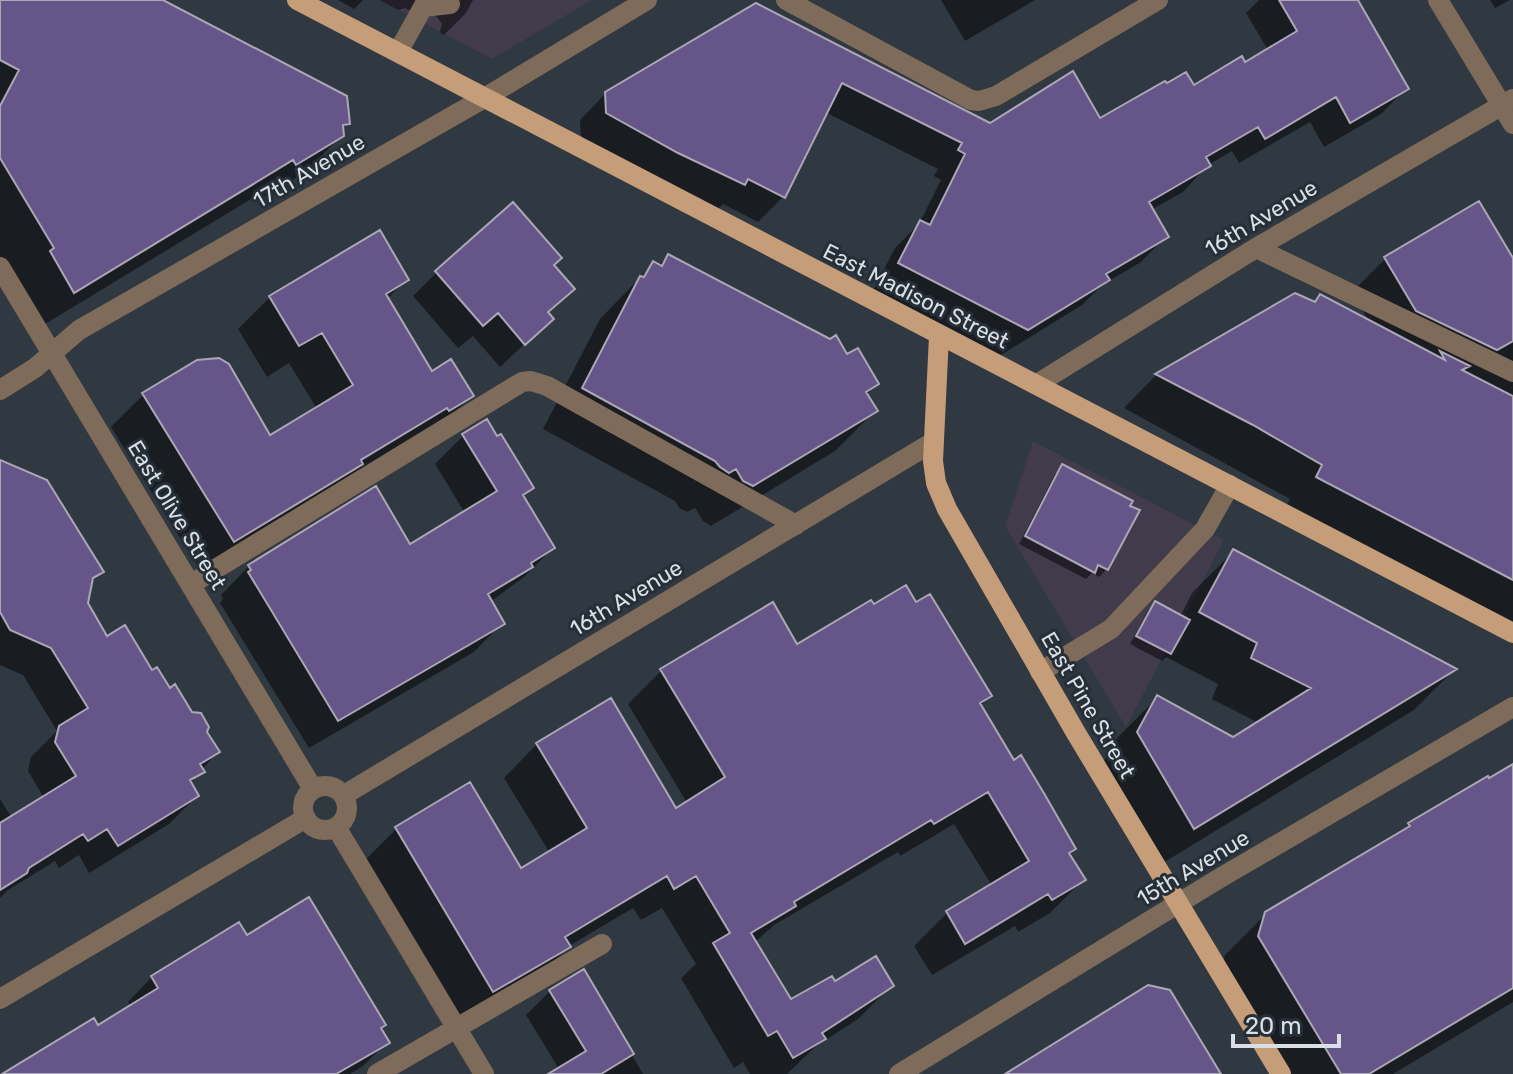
<svg xmlns="http://www.w3.org/2000/svg" width="1513" height="1074" font-family="Rubik,sans-serif">
	<style>
		.commercial { fill: #413b4c }
		.shadow { fill: #0007 }
		.building { fill: #655588; stroke: #aba7b5; stroke-width: 2 }
		.lines { fill: none; stroke-linecap: round; stroke-linejoin: round }
		.minor { stroke: #7f6b59; stroke-width: 20 }
		.major { stroke: #c59d78; stroke-width: 20 }
		.labels { text-anchor: middle; dominant-baseline: central; stroke-width: 6; stroke-linejoin: round; paint-order: stroke }
		.street-label { font-size: 22px; fill: #dadfe5; stroke: #262e37 }
	</style>
	<rect width="100%" height="100%" fill="#303841"/>
	<path class="commercial" d="M 380,0 L 592,0 L 492,59 Z
		M 1033,441 L 1224,540 L 1126,727 L 1005,526 Z"/>
	<path class="shadow" d="M 0,0 L 158,0 L 348,123 L 342,129 L 342,135 L 305,173 L 258,200 L 256,196 L 37,329 L 0,258 Z
		M 338,0 L 363,0 L 354,9 Z
		M 380,0 L 473,0 L 466,13 L 444,35 L 440,32 L 442,24 L 434,13 L 415,13 L 405,8 L 398,10 Z
		M 941,0 L 1035,0 L 965,41 Z
		M 1259,0 L 1356,0 L 1407,88 L 1381,114 L 1324,147 L 1310,122 L 1239,163 L 1232,151 L 1208,165 L 1183,192 L 1151,210 L 1166,236 L 1141,262 L 1102,285 L 1082,305 L 1001,355 L 874,289 L 895,248 L 919,224 L 941,180 L 934,176 L 938,169 L 827,113 L 784,196 L 758,222 L 723,204 L 718,209 L 581,139 L 580,120 L 606,93 L 756,5 L 990,125 L 1099,121 L 1193,88 L 1244,65 L 1268,50 L 1246,13 Z
		M 1490,0 L 1510,0 L 1495,8 Z
		M 668,256 L 877,384 L 866,395 L 875,411 L 835,451 L 711,526 L 703,521 L 695,508 L 687,512 L 679,508 L 675,501 L 543,429 L 600,319 L 654,263 L 658,266 Z
		M 1386,258 L 1513,262 L 1513,631 L 1284,511 L 1290,499 L 1124,408 L 1156,375 L 1296,295 L 1313,303 L 1320,296 L 1370,323 L 1352,292 Z
		M 552,265 L 572,289 L 547,314 L 551,319 L 500,367 L 473,336 L 458,348 L 413,296 L 437,272 Z
		M 406,280 L 387,299 L 432,374 L 471,396 L 439,428 L 202,573 L 111,427 L 143,395 L 270,438 L 317,409 L 289,363 L 267,377 L 238,329 L 270,297 Z
		M 464,435 L 531,488 L 522,497 L 553,548 L 524,577 L 490,602 L 502,623 L 474,652 L 309,748 L 220,603 L 223,599 L 221,595 L 249,566 L 410,546 L 465,513 L 435,464 Z
		M 1063,466 L 1107,569 L 1099,577 L 1092,573 L 1086,579 L 1019,544 L 1055,474 Z
		M 0,470 L 101,572 L 90,583 L 85,604 L 107,639 L 152,673 L 169,690 L 205,732 L 217,752 L 190,784 L 197,796 L 169,824 L 89,873 L 79,855 L 59,868 L 55,861 L 8,890 L 0,898 L 0,799 L 12,818 L 44,798 L 28,771 L 31,757 L 57,731 L 23,675 L 0,665 Z
		M 1233,552 L 1454,670 L 1414,710 L 1153,869 L 1097,773 L 1117,738 L 1158,697 L 1233,739 L 1259,723 L 1212,699 L 1218,684 L 1166,657 L 1162,661 L 1130,644 L 1148,611 L 1155,604 L 1180,617 L 1192,593 Z
		M 916,605 L 990,696 L 980,706 L 1083,880 L 1050,913 L 1018,932 L 1015,926 L 932,975 L 914,946 L 947,913 L 992,886 L 954,824 L 900,856 L 898,852 L 774,925 L 754,943 L 790,1002 L 834,984 L 891,986 L 858,1019 L 815,1047 L 787,1074 L 750,1074 L 743,1062 L 734,1068 L 681,978 L 696,964 L 662,908 L 641,920 L 633,908 L 569,946 L 535,980 L 459,1024 L 363,862 L 396,829 L 520,871 L 550,853 L 504,778 L 537,744 L 675,810 L 687,803 L 628,704 L 661,671 L 796,647 L 873,607 Z
		M 1513,766 L 1513,1002 L 1393,1074 L 1276,1074 L 1218,978 L 1225,955 L 1266,914 L 1400,834 L 1410,825 Z
		M 246,937 L 379,1029 L 387,1042 L 363,1066 L 350,1074 L 6,1074 L 131,1007 L 128,1002 L 152,977 Z
		M 583,972 L 643,1074 L 553,1074 L 559,1069 L 526,1015 L 550,991 Z"/>
	<path class="building" d="M 0,0 L 163,0 L 347,96 L 350,124 L 343,125 L 344,136 L 296,165 L 293,160 L 74,293 L 50,251 L 54,248 L 0,158 L 0,106 L 19,70 L 0,60 Z
		M 1279,0 L 1358,0 L 1409,89 L 1350,123 L 1336,97 L 1265,139 L 1258,127 L 1206,157 L 1211,166 L 1149,202 L 1169,237 L 1106,274 L 1110,280 L 1028,330 L 898,263 L 920,220 L 930,225 L 965,154 L 958,150 L 962,143 L 842,83 L 785,198 L 748,179 L 745,185 L 678,153 L 606,113 L 605,92 L 756,3 L 990,123 L 1073,71 L 1100,118 L 1165,81 L 1167,83 L 1186,72 L 1194,85 L 1242,56 L 1245,62 L 1297,31 Z
		M 1479,201 L 1513,258 L 1513,341 L 1497,350 L 1416,311 L 1384,257 Z
		M 513,202 L 562,258 L 554,265 L 575,289 L 548,312 L 554,319 L 525,345 L 498,313 L 483,326 L 435,271 Z
		M 380,230 L 409,280 L 386,294 L 432,371 L 451,359 L 474,396 L 449,411 L 447,408 L 361,460 L 363,464 L 234,542 L 142,393 L 197,360 L 219,358 L 229,364 L 270,435 L 353,385 L 322,333 L 299,346 L 269,296 Z
		M 668,254 L 830,339 L 836,335 L 847,354 L 858,348 L 879,384 L 866,392 L 878,411 L 753,486 L 743,481 L 736,469 L 729,473 L 720,467 L 715,461 L 582,388 L 640,276 L 644,277 L 653,261 L 662,266 Z
		M 1295,293 L 1315,302 L 1320,294 L 1445,360 L 1440,351 L 1470,366 L 1462,370 L 1513,396 L 1513,580 L 1316,477 L 1322,465 L 1253,425 L 1155,374 Z
		M 487,419 L 497,436 L 501,434 L 534,488 L 523,495 L 555,548 L 531,563 L 533,567 L 488,594 L 505,624 L 338,721 L 248,572 L 251,570 L 248,565 L 376,486 L 410,544 L 497,491 L 462,434 Z
		M 0,460 L 47,480 L 104,572 L 93,578 L 88,603 L 107,636 L 125,625 L 152,670 L 157,667 L 170,688 L 175,684 L 192,712 L 201,713 L 209,727 L 207,732 L 220,752 L 200,764 L 205,772 L 190,780 L 199,796 L 118,846 L 107,829 L 88,841 L 83,834 L 29,868 L 27,873 L 0,890 L 0,823 L 76,776 L 55,742 L 59,726 L 88,708 L 51,648 L 10,630 L 0,612 Z
		M 1062,464 L 1133,501 L 1130,506 L 1140,510 L 1108,570 L 1098,565 L 1095,573 L 1025,536 Z
		M 1233,549 L 1457,669 L 1194,829 L 1137,732 L 1157,695 L 1233,737 L 1311,688 L 1251,658 L 1257,643 L 1199,612 Z
		M 906,585 L 916,602 L 930,594 L 992,696 L 980,703 L 1014,760 L 1021,755 L 1045,795 L 1076,849 L 1069,853 L 1086,880 L 1052,900 L 1048,894 L 965,944 L 946,911 L 1029,861 L 988,792 L 934,824 L 931,820 L 794,902 L 796,906 L 751,933 L 791,999 L 832,976 L 835,981 L 876,956 L 894,986 L 822,1033 L 826,1039 L 793,1058 L 777,1031 L 768,1036 L 713,943 L 730,933 L 696,876 L 674,889 L 667,876 L 565,937 L 571,947 L 493,992 L 395,827 L 470,782 L 521,868 L 587,828 L 536,743 L 611,698 L 676,808 L 725,777 L 660,669 L 773,602 L 797,644 L 871,600 L 874,604 Z
		M 1155,601 L 1190,620 L 1171,654 L 1136,636 Z
		M 1513,764 L 1513,988 L 1369,1074 L 1341,1074 L 1258,936 L 1265,912 L 1410,826 L 1408,823 L 1488,776 L 1489,778 Z
		M 309,897 L 386,1025 L 381,1028 L 390,1043 L 336,1074 L 2,1074 L 94,1018 L 98,1025 L 158,988 L 151,976 L 239,922 L 247,935 Z
		M 584,969 L 634,1054 L 601,1074 L 548,1074 L 586,1051 L 549,990 Z
		M 1148,985 L 1170,990 L 1221,1074 L 1005,1074 Z"/>
	<g class="lines">
		<path class="minor" d="M 786,0 L 971,100 L 979,101 L 996,96 L 1158,0
			M 1438,0 L 1513,124
			M 423,7 L 450,4
			M 398,52 L 427,0
			M 1256,248 L 1513,372
			M 0,267 L 313,789
			M 1037,384 L 1256,248 L 1513,99
			M 0,390 L 35,368 L 79,330 L 486,97 L 647,0
			M 191,584 L 522,382 L 531,381 L 547,386 L 796,525
			M 1040,672 L 1111,629 L 1205,529 L 1230,485
			M303 808a22 22 0 1 1 44 0a22 22 0 1 1-44 0Z
			M 344,795 L 933,442
			M 336,827 L 484,1074
			M 0,999 L 306,818
			M 377,1074 L 602,944
			M 899,1074 L 1220,878 L 1513,707"/>
		<path class="major" d="M 297,0 L 1513,633
			M 939,336 L 933,461 L 936,483 L 947,509 L 1076,733 L 1281,1074"/>
	</g>
	<g class="labels">
		<g class="street-label">
			<text transform="translate(309 171) rotate(-30)">17th Avenue</text>
			<text transform="translate(1261 218) rotate(-31)">16th Avenue</text>
			<text transform="translate(916 296) rotate(27)">East Madison Street</text>
			<text transform="translate(177 515) rotate(59)">East Olive Street</text>
			<text transform="translate(626 598) rotate(-31)">16th Avenue</text>
			<text transform="translate(1088 705) rotate(60)">East Pine Street</text>
			<text transform="translate(1193 868) rotate(-31)">15th Avenue</text>
		</g>
	</g>
	<path d="M1233 1034v12h106v-12" fill="none" stroke="#dadfe5" stroke-width="4"/>
	<text x="1245" y="1034" font-size="24" fill="#dadfe5" stroke="#262e37" stroke-width="6" paint-order="stroke">20 m</text>
</svg>
